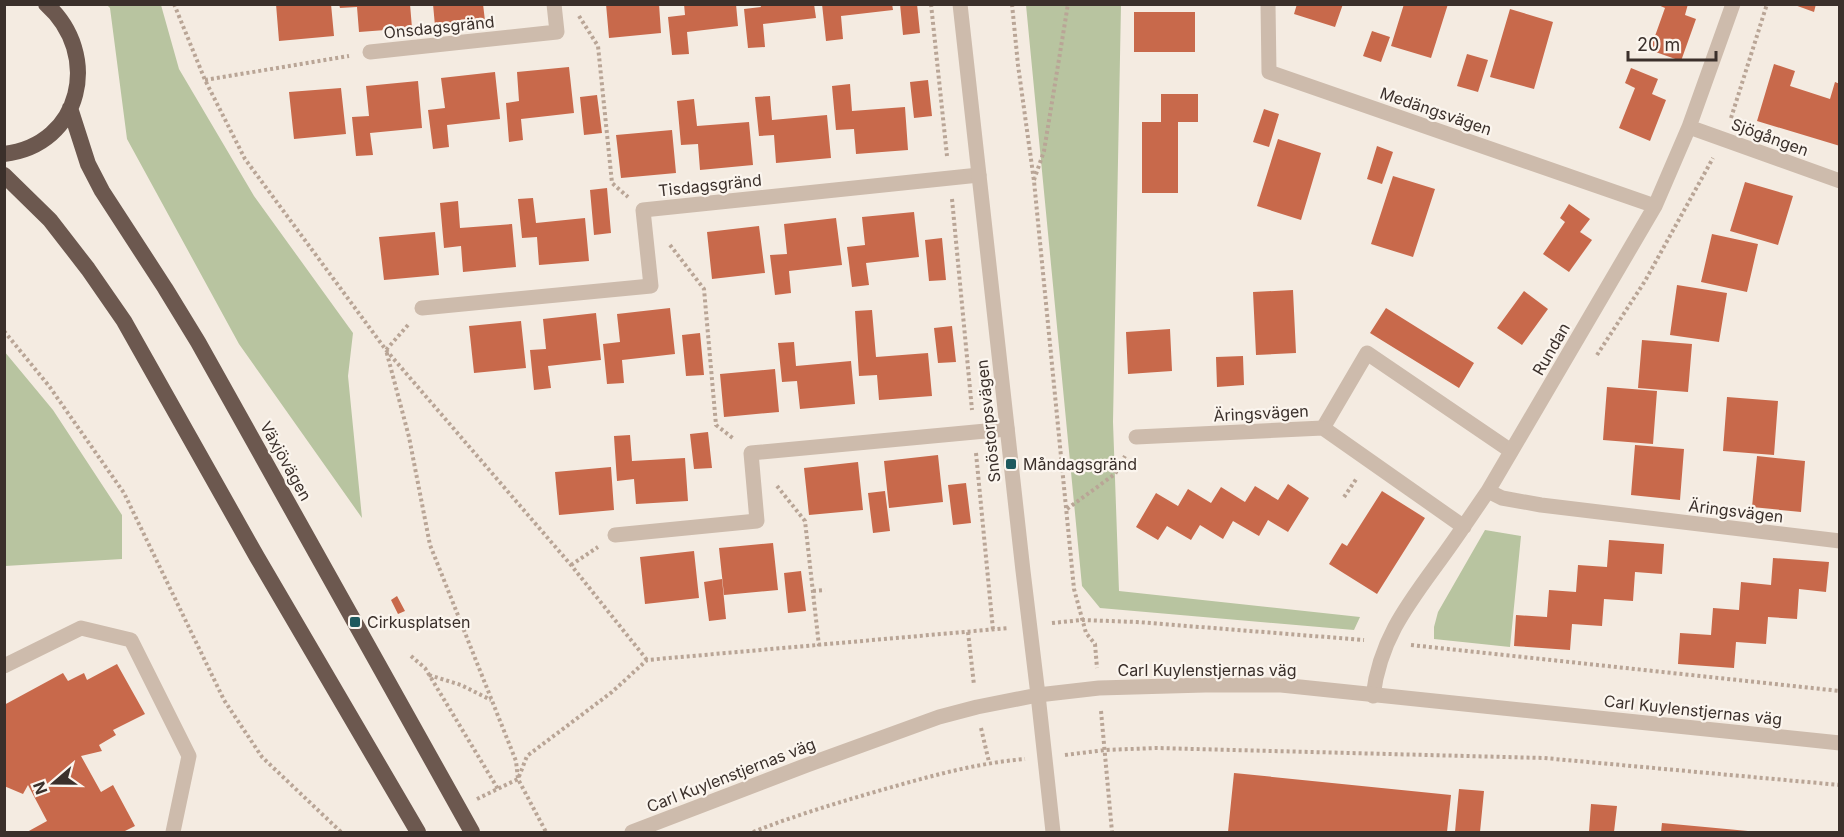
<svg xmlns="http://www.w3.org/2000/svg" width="1844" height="837" font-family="Inter,sans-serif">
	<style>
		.green { fill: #b8c4a0 }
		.building { fill: #c8694b }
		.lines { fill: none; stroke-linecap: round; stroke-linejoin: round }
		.path { stroke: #b9a596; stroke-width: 4; stroke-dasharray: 3 3; stroke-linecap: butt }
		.service { stroke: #cdbbac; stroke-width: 15 }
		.minor { stroke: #cdbbac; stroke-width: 15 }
		.tertiary { stroke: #cdbbac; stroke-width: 15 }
		.trunk { stroke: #6c584f; stroke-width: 16 }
		.poi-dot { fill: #1f5a5e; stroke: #fbf5ee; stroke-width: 2 }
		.labels { text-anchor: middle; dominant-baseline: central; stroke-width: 4.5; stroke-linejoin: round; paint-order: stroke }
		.street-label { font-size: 16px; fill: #3b302b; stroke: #fbf5ee }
		.poi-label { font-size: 16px; fill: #3b302b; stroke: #fbf5ee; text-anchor: start }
	</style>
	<rect width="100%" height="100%" fill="#f4ebe1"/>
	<path class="green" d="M 107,5 L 161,5 L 179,69 L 254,196 L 353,333 L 348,376 L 362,518 L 239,344 L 127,139 L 110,8 Z
		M 1026,5 L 1121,5 L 1113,422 L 1119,591 L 1360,617 L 1354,630 L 1100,608 L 1082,586 Z
		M 4,351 L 53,410 L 122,515 L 122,559 L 5,566 Z
		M 1485,530 L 1521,536 L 1510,647 L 1434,639 L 1434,627 L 1438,612 Z"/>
	<path class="building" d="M 276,4 L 331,4 L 334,36 L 279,41 Z
		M 339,4 L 410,4 L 412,28 L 359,32 L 357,7 L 340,8 Z
		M 433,4 L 483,4 L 485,21 L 435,26 Z
		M 606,4 L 659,4 L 661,33 L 609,38 Z
		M 684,4 L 736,4 L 738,26 L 687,32 L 689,54 L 672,55 L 668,17 L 685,15 Z
		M 760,4 L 814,4 L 816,18 L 763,24 L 765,47 L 748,48 L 744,9 L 761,7 Z
		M 822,4 L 892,4 L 893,10 L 841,16 L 843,39 L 826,41 Z
		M 900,4 L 917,4 L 920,33 L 903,35 Z
		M 1297,4 L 1343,4 L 1335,27 L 1294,14 Z
		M 1404,4 L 1448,4 L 1431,58 L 1391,46 Z
		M 1656,4 L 1688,4 L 1685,15 L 1696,19 L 1681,61 L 1650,50 L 1665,8 Z
		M 1792,4 L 1816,4 L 1814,12 Z
		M 1510,9 L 1553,22 L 1534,89 L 1490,77 Z
		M 1134,12 L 1195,12 L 1195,52 L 1134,52 Z
		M 1372,31 L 1390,37 L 1381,62 L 1363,56 Z
		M 1467,54 L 1488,60 L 1478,92 L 1457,86 Z
		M 1774,64 L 1795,71 L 1790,86 L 1830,99 L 1835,82 L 1840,84 L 1840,146 L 1757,121 Z
		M 569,67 L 574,113 L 521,119 L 523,140 L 509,142 L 506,103 L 519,101 L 517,72 Z
		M 1631,68 L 1658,79 L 1652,94 L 1666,100 L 1650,141 L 1619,128 L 1635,88 L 1625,83 Z
		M 495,72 L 500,119 L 447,125 L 449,147 L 433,149 L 428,110 L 445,108 L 441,78 Z
		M 928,80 L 932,116 L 914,118 L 910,82 Z
		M 418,81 L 422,128 L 370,133 L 373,155 L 356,156 L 352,117 L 369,116 L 366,86 Z
		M 850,84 L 852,111 L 905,107 L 908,150 L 856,154 L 854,129 L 836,130 L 832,86 Z
		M 341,88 L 346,134 L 294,139 L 289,92 Z
		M 1161,94 L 1198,94 L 1198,122 L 1178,122 L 1178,193 L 1142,193 L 1142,122 L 1161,122 Z
		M 597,95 L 602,133 L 584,135 L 580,97 Z
		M 770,96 L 772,120 L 827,115 L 831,158 L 776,163 L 774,135 L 759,136 L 755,97 Z
		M 694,99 L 697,126 L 749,122 L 753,165 L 700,170 L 698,144 L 681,145 L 677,101 Z
		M 1264,109 L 1279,114 L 1269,147 L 1253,142 Z
		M 672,130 L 676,173 L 621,178 L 616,135 Z
		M 1278,139 L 1321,153 L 1301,220 L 1257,206 Z
		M 1377,146 L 1393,152 L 1382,184 L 1367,179 Z
		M 1393,176 L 1435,189 L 1413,257 L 1371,244 Z
		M 1745,182 L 1793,196 L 1778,245 L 1730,231 Z
		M 607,188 L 611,233 L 594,235 L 590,190 Z
		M 533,198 L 536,223 L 585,218 L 589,261 L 539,265 L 537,237 L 522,238 L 518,199 Z
		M 458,201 L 460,228 L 512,224 L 516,267 L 463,272 L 461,246 L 444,248 L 440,203 Z
		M 1569,204 L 1590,219 L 1580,232 L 1592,240 L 1569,272 L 1543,254 L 1565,222 L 1560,218 Z
		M 914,212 L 919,257 L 866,263 L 869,285 L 852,287 L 847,247 L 865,245 L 862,217 Z
		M 836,218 L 842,265 L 789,271 L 791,293 L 775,295 L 770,255 L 787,254 L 784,224 Z
		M 759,226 L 765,273 L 712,279 L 707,232 Z
		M 435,232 L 439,275 L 384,280 L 379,237 Z
		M 1712,234 L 1758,244 L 1747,292 L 1701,282 Z
		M 942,238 L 946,280 L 929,281 L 925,240 Z
		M 1677,285 L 1727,293 L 1719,342 L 1670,335 Z
		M 1293,290 L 1296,353 L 1256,355 L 1253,292 Z
		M 1524,291 L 1548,309 L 1522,345 L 1497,328 Z
		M 670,308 L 675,354 L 622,360 L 624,383 L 607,384 L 603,344 L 620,342 L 617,314 Z
		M 1386,308 L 1474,363 L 1459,388 L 1370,333 Z
		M 872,310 L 876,357 L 928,353 L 932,396 L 879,400 L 877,375 L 859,376 L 855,311 Z
		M 596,313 L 601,360 L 548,366 L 551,388 L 534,390 L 530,350 L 546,349 L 543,319 Z
		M 521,321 L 526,368 L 474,373 L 469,326 Z
		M 952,326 L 956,362 L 938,363 L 934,328 Z
		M 1170,329 L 1172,371 L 1128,374 L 1126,332 Z
		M 700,333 L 704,375 L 686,376 L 682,335 Z
		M 1642,340 L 1692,344 L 1688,392 L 1638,388 Z
		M 794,342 L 796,366 L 851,361 L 855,404 L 800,409 L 797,381 L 782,382 L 778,343 Z
		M 1243,356 L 1244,385 L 1217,387 L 1216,357 Z
		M 775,369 L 779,412 L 724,417 L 720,374 Z
		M 1607,387 L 1657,391 L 1653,444 L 1603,440 Z
		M 1727,397 L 1778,401 L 1774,455 L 1723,451 Z
		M 708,432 L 712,468 L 694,469 L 690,434 Z
		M 630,435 L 632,461 L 685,458 L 688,501 L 636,504 L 634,479 L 617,481 L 614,436 Z
		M 1635,445 L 1684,449 L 1680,500 L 1631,495 Z
		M 938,455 L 943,502 L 889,508 L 884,461 Z
		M 1757,456 L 1805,461 L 1801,512 L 1752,507 Z
		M 858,462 L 863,510 L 809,515 L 804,468 Z
		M 611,467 L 614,510 L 559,515 L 555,472 Z
		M 966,483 L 971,523 L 953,525 L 948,485 Z
		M 1288,484 L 1309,498 L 1288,532 L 1268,520 L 1259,536 L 1233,521 L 1223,539 L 1200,525 L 1191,540 L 1167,526 L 1158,540 L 1136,527 L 1156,493 L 1178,506 L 1188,489 L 1211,503 L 1221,487 L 1245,502 L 1255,486 L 1278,500 Z
		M 885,491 L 890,531 L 873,533 L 868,493 Z
		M 1382,491 L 1425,518 L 1377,594 L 1329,564 L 1342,543 L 1347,546 Z
		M 1609,540 L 1664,544 L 1662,574 L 1635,572 L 1633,601 L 1604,599 L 1602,626 L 1572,624 L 1570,650 L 1514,646 L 1516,615 L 1547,617 L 1549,590 L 1576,592 L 1578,565 L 1607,567 Z
		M 773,543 L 778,590 L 724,595 L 719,548 Z
		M 694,551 L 699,598 L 645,604 L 640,557 Z
		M 1773,558 L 1829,562 L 1826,592 L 1799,589 L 1797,619 L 1768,617 L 1766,644 L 1736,642 L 1734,668 L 1678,664 L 1680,633 L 1711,635 L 1713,608 L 1739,610 L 1741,582 L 1771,585 Z
		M 801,571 L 806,611 L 788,613 L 784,573 Z
		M 722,579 L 726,619 L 709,621 L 704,582 Z
		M 397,596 L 405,611 L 398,614 L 391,600 Z
		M 117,664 L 145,714 L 113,730 L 116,735 L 99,745 L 102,751 L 81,756 L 101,792 L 113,785 L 135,826 L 123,832 L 27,832 L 47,821 L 28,785 L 23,794 L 4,786 L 4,705 L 63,673 L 68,681 L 84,673 L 87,680 Z
		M 1234,773 L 1451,795 L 1447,832 L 1228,832 Z
		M 1459,789 L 1484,791 L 1480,832 L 1455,832 Z
		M 1591,804 L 1617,806 L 1614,832 L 1589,832 Z
		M 1662,823 L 1748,831 L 1748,832 L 1661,832 Z"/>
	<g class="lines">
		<path class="path" d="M 174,4 L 205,80 L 245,159 L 386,350 L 571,565 L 647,660
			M 931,4 L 947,156
			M 1012,4 L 1018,65 L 1034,181 L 1074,589 L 1086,633 L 1095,644 L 1097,668
			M 579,16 L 598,46 L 612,183 L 628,197
			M 205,80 L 349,56
			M 1731,118 L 1767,4
			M 1034,180 L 1044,151 L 1068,4
			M 952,199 L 972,410
			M 670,245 L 704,289 L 716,425 L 734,439
			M 408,325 L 386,350 L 409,437 L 430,545 L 516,761 L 518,779 L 546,832
			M 4,331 L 49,386 L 124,493 L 224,700 L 262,757 L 341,832
			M 1597,355 L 1645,281 L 1713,158
			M 976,453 L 993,630
			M 777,486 L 805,521 L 819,646
			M 1344,497 L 1357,478
			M 1067,509 L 1115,474 L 1125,456
			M 571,565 L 598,547
			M 813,591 L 825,590
			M 1052,623 L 1082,620 L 1137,622 L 1364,640
			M 968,632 L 974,685
			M 1411,645 L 1840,691
			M 411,656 L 425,668 L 498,789
			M 429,675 L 461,685 L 491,700
			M 1101,711 L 1112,832
			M 981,728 L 989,762
			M 1065,755 L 1105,750 L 1156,748 L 1544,758 L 1840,785
			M 477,799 L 518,779 L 527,756 L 612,692 L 647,660 L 1009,628
			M 753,832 C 796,815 840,802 885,789 C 931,776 977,763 1025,759"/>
		<path class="service" d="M 1323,428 L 1367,353 L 1511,451
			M 4,666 L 81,628 L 131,640 L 189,756 L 173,832"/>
		<path class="minor" d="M 1268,4 L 1269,72 L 1655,206
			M 370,52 L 557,32 L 554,4
			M 1689,127 L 1840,181
			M 422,308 L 651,286 L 643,210 L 979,175
			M 1136,437 L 1323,428 L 1464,527
			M 1488,491 L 1502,498 L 1541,505 L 1840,541
			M 615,535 L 757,521 L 751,453 L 1007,429
			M 1038,695 L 1053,832
			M 1373,696 C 1380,639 1408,604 1440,560 C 1457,537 1472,514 1488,491 L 1655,206 L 1689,127 L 1733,4"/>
		<path class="tertiary" d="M 960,4 L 1023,571 L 1038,695
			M 632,832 L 807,765 L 939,717 L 977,707 L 1038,695 L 1099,688 L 1205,685 L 1281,685 L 1840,743"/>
		<path class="trunk" d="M 70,108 L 88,164 L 102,191 L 165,288 L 198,342 L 472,832
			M 4,154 C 82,145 102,54 46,4
			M 4,175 L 50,220 L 88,269 L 124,321 L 257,557 L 418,832"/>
	</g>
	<g class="poi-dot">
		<rect x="1005" y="458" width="12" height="12" rx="3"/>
		<rect x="349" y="616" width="12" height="12" rx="3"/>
	</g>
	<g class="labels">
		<g class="street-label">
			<text transform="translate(439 27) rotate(-6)">Onsdagsgränd</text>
			<text transform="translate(1436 111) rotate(19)">Medängsvägen</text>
			<text transform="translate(1770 137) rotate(20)">Sjögången</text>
			<text transform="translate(710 185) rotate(-6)">Tisdagsgränd</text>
			<text transform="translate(1551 349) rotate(-60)">Rundan</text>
			<text transform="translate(1261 413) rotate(-3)">Äringsvägen</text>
			<text transform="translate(988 421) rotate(-96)">Snöstorpsvägen</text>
			<text transform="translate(286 461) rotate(61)">Växjövägen</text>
			<text transform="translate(1736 511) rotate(7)">Äringsvägen</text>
			<text x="1207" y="670">Carl Kuylenstjernas väg</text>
			<text transform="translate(1693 710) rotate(6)">Carl Kuylenstjernas väg</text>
			<text transform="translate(731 775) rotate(-21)">Carl Kuylenstjernas väg</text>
		</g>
		<g class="poi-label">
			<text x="1023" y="464">Måndagsgränd</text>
			<text x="367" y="622">Cirkusplatsen</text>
		</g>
	</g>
	<rect width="1844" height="837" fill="none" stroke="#3b302b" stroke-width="12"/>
	<g transform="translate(54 783) rotate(250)" stroke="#fbf5ee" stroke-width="4.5" paint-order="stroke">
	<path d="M0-4.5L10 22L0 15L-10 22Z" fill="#3b302b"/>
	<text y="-9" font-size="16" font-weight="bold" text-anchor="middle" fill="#3b302b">N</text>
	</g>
	<path d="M1628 51v9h88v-9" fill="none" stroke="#3b302b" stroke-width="3"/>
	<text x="1637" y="51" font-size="18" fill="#3b302b" stroke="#fbf5ee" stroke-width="4.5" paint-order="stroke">20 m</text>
</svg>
